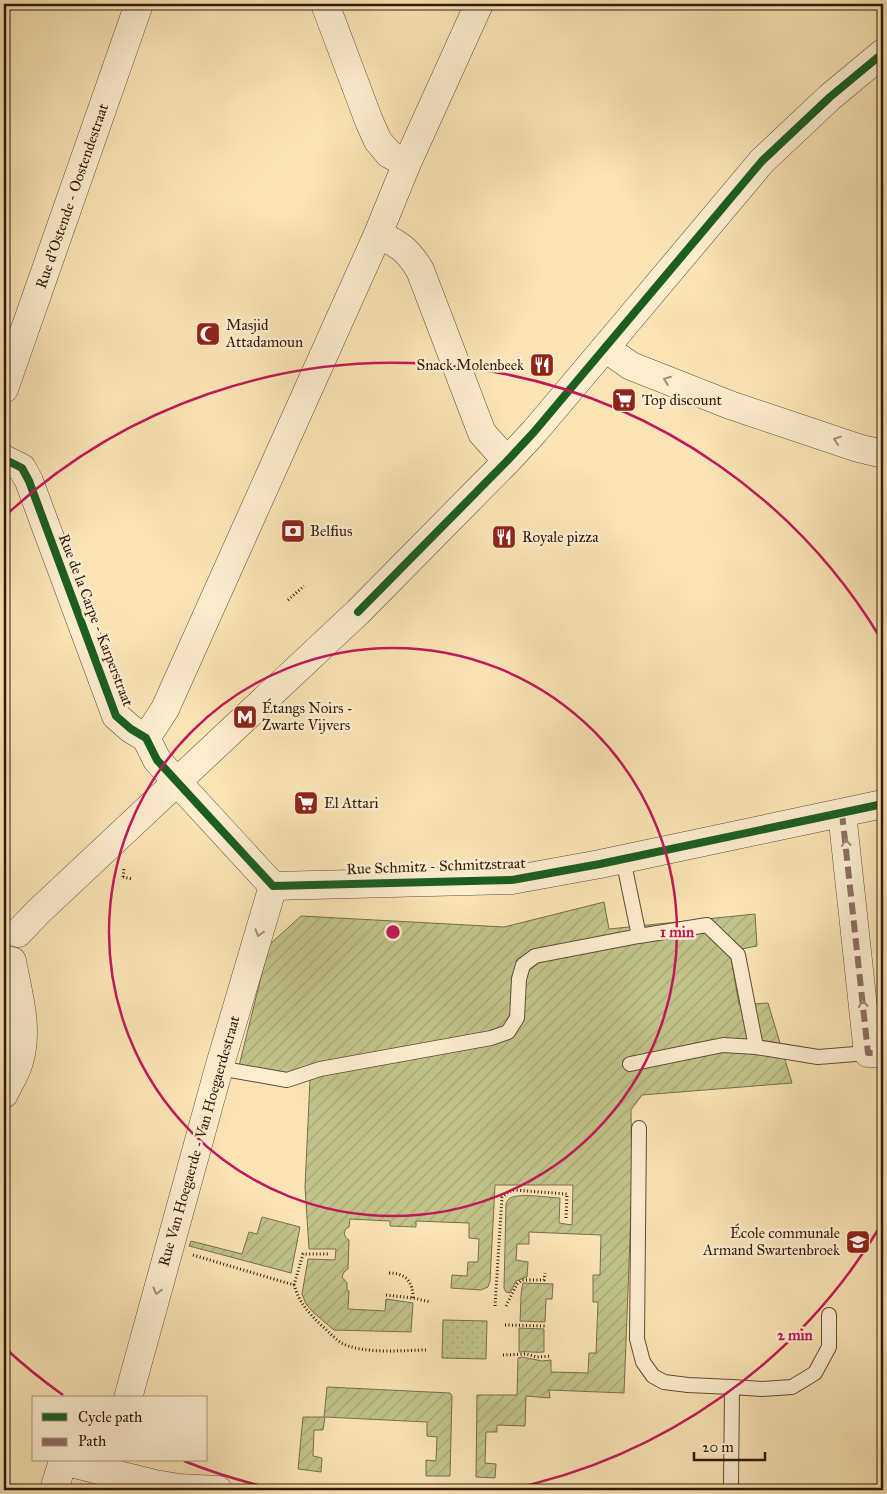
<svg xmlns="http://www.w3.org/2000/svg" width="887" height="1494" font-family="'IM FELL Great Primer',serif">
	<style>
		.grass { fill: url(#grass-dots); stroke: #786e4a }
		.garden { fill: url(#garden-furrows); stroke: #786e4a }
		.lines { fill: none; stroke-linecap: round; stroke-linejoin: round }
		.service-casing { stroke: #624c35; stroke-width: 16 }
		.minor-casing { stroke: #624c35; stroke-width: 29 }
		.tertiary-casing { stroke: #624c35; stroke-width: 29 }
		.path { stroke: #30190a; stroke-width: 3; stroke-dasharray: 1 2.5; stroke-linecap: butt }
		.service { stroke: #fcedcf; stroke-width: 14 }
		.minor { stroke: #fcedcf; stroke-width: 28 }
		.tertiary { stroke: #fcedcf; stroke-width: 28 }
		.quiet { stroke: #8d6e63; stroke-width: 6; stroke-dasharray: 12 6; stroke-linecap: butt }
		.cycleway-casing { stroke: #fcedcf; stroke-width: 11 }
		.cycleway { stroke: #1b5e20; stroke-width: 8 }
		.oneway { stroke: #a08e76 }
		.ring { fill: none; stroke: #c2185b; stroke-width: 2.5 }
		.labels { text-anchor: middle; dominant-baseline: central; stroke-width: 5; stroke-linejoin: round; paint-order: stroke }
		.street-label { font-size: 15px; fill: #30190a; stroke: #fcedcf }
		.poi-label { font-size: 15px; fill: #30190a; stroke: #fcedcf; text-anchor: start }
		.centre { fill: #c2185b; stroke: #fcedcf; stroke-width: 2.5 }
		.ring-label { font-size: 15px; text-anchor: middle; font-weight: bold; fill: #c2185b; stroke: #fcedcf; stroke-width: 5; stroke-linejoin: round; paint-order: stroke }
	</style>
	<defs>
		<pattern id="grass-dots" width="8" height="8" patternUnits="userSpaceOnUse" patternTransform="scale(1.25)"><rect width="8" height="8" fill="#c1c38b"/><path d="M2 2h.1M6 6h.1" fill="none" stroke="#a6a777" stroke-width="1.8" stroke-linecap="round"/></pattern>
		<pattern id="garden-furrows" width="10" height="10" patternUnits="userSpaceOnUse" patternTransform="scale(1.25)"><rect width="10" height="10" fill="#c1c38b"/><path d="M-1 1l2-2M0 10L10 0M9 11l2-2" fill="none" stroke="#a6a777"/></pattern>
	</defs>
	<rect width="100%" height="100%" fill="#fae4b5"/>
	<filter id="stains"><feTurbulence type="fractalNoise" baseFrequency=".004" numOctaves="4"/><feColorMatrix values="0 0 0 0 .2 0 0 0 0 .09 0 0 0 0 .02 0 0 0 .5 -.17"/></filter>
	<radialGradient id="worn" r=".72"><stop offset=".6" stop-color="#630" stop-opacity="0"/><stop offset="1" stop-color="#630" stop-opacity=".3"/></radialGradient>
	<path class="grass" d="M 443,1320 L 487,1321 L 486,1359 L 442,1358 Z"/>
	<path class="garden" d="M 604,902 L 609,929 L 755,914 L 757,946 L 730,951 L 739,1005 L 768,1003 L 792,1083 L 642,1095 L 631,1110 L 632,1187 L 624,1393 L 549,1390 L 550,1398 L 526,1396 L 525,1426 L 497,1425 L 497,1432 L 486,1432 L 485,1463 L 496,1464 L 495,1478 L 476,1477 L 477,1395 L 517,1395 L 518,1358 L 522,1357 L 542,1361 L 551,1360 L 551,1372 L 588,1373 L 589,1353 L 596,1353 L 598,1302 L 593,1302 L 593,1275 L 600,1275 L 601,1235 L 529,1232 L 529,1244 L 517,1244 L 516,1260 L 528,1262 L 527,1277 L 516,1281 L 510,1293 L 506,1292 L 504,1288 L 506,1206 C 506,1203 507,1201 509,1199 C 516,1192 550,1198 560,1198 L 559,1223 L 572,1225 L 573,1185 L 495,1185 L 490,1281 L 488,1287 L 481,1290 L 451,1288 L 452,1275 L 467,1276 L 468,1262 L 478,1262 L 479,1239 L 469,1238 L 469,1223 L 416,1221 L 416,1227 L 390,1226 L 390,1221 L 350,1219 L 349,1227 C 343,1229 343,1237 349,1240 L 348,1269 L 344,1272 L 342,1277 L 347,1283 L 347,1290 L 349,1291 L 348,1309 L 385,1311 L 386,1299 L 413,1303 L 411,1332 L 334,1330 L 314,1313 L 306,1304 L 302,1294 L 308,1259 L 335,1260 L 336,1249 L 309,1249 L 305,1187 L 310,1080 L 239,1066 L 269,945 L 301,916 L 504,927 Z
		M 262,1217 L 300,1227 L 291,1273 L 189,1246 L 191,1241 L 242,1254 L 249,1232 L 257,1234 Z
		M 523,1283 L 553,1284 L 552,1299 L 546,1299 L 545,1322 L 520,1321 C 521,1311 520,1292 523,1283 Z
		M 519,1328 L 544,1329 L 544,1352 C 535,1353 527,1351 519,1352 Z
		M 327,1387 L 450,1393 L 452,1396 L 450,1476 L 426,1476 L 426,1460 L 436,1461 L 437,1437 L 427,1436 L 427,1422 L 325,1417 L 323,1430 L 314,1430 L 313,1456 L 322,1458 L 321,1472 L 298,1469 L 303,1417 L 324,1417 Z"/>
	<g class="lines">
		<defs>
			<path id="service" d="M 623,859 L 639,936 L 707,925 L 738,955 L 756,1047
				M 630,1064 L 723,1045 L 756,1047 L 818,1057 L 868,1053
				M 219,1068 L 287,1080 L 320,1069 L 491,1038 L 508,1032 L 517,1018 L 519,979 L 523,965 L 535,956 L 639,936
				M 639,1128 L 637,1339 L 643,1362 L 653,1376 L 664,1382 L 688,1385 L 732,1387
				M 733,1490 L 731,1486 L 732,1387 L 762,1389 L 792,1387 L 815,1373 L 829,1347 L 829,1315"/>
			<path id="minor" d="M 325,4 L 369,121 L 378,141 L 389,154 L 407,163
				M 378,234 C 400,245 407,249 420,270 L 482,433 L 507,461
				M 605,348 L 631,366 L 730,405 L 858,448 L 883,454
				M 4,389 L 139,4
				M 4,459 L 22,468 L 29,481 L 116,716 L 131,729 L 146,738 L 157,760 L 273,886 L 512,880 L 600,864 L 883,804
				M 146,738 L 165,709 L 378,234 L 407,163 L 479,4
				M 842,813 L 868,1053 L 883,1053
				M 128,1398 L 219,1068 L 273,886
				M 155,1484 L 179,1488 L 218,1490
				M 54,1490 L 63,1461 L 155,1484 L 153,1490"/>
			<path id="tertiary" d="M 18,933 L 37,913 L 358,612 L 507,461 L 534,432 L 605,348 L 762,161 L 830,97 L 883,53
				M 4,1094 C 9,1083 16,1073 19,1062 C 29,1028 18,994 12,961"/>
		</defs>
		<use href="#service" class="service-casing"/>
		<use href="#minor" class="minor-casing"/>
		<use href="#tertiary" class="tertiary-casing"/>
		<path class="path" d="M 288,600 L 304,586
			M 123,877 L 124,868
			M 123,877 L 132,879
			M 193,1255 L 294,1285 C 300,1304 308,1312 322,1326 C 328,1331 333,1337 340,1342 C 360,1355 404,1350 428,1350
			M 389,1273 C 406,1273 413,1282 413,1298
			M 294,1285 L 303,1254 L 330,1254
			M 386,1295 L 413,1298 L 431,1302
			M 495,1306 L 502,1197 L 507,1193 L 513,1190 L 567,1194 L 566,1219
			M 506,1306 L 517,1284 L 522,1280 L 544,1280 L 545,1273
			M 505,1325 L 545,1326
			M 503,1355 L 526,1354 L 537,1357 L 551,1356"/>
		<use href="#service" class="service"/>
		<use href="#minor" class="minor"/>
		<use href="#tertiary" class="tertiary"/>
		<path class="quiet" d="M 842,813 L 868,1053 L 883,1053"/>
		<defs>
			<path id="cycleway" d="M 4,459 L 22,468 L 29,481 L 116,716 L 131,729 L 146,738 L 157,760 L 273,886 L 512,880 L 600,864 L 883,804
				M 358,612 L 507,461 L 534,432 L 762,161 L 830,97 L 883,53"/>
		</defs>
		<use href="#cycleway" class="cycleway-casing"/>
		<use href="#cycleway" class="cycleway"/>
	</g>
	<defs><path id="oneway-chevron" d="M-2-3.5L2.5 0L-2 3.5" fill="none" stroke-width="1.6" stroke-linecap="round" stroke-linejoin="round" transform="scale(1.25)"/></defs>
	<g class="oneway">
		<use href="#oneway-chevron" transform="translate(667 380) rotate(-159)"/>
		<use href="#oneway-chevron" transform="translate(837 440) rotate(-162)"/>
		<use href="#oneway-chevron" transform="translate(846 843) rotate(-96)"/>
		<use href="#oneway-chevron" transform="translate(259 933) rotate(106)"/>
		<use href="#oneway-chevron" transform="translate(863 1004) rotate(-96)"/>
		<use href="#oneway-chevron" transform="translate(157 1291) rotate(105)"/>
	</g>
	<g class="ring">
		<circle cx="393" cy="932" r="284"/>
		<path d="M881 1225A569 569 0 0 1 506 1490M280 1490A569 569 0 0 1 184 1461M63 1395A569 569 0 0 1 5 1348M5 516A569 569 0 0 1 881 639"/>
	</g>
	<defs>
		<symbol id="mosque-square" viewBox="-11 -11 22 22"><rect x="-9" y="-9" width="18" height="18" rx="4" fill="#8f2418" stroke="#fcedcf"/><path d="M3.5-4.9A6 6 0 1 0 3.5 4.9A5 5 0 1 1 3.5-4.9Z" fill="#fff"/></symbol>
		<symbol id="restaurant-square" viewBox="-11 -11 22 22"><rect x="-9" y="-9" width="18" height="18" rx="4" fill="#8f2418" stroke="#fcedcf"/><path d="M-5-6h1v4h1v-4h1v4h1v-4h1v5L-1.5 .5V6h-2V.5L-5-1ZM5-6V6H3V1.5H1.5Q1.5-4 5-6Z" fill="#fff"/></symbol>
		<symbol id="supermarket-square" viewBox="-11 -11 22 22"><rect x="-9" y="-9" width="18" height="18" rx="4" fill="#8f2418" stroke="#fcedcf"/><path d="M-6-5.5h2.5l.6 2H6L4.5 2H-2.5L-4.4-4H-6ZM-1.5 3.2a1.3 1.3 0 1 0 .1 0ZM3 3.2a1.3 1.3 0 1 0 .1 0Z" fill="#fff"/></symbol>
		<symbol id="bank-square" viewBox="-11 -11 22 22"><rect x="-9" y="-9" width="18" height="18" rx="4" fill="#8f2418" stroke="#fcedcf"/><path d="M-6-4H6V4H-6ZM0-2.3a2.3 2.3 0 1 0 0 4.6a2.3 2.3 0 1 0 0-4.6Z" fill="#fff"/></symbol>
		<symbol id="metro-square" viewBox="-11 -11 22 22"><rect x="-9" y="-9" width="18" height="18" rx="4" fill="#8f2418" stroke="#fcedcf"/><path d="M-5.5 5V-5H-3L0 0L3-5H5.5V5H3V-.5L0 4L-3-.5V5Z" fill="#fff"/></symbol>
		<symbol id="school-square" viewBox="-11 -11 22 22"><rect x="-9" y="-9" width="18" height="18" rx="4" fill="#8f2418" stroke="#fcedcf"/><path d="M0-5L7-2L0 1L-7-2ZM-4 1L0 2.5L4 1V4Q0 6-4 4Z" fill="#fff"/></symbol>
	</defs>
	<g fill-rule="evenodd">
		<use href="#mosque-square" x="194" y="320" width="28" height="28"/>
		<use href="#restaurant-square" x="528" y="351" width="28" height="28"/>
		<use href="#supermarket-square" x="610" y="386" width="28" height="28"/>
		<use href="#bank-square" x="279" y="517" width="28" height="28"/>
		<use href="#restaurant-square" x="490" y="523" width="28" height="28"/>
		<use href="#metro-square" x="231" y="703" width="28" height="28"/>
		<use href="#supermarket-square" x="292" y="789" width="28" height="28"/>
		<use href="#school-square" x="844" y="1228" width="28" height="28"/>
	</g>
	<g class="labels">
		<g class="street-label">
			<text transform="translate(72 196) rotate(-71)">Rue d'Ostende - Oostendestraat</text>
			<text transform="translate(96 620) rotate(69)">Rue de la Carpe - Karperstraat</text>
			<text transform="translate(436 866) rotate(-2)">Rue Schmitz - Schmitzstraat</text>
			<text transform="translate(199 1141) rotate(-74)">Rue Van Hoegaerde - Van Hoegaerdestraat</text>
		</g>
		<g class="poi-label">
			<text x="226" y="325">Masjid<tspan x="226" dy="17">Attadamoun</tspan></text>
			<text x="524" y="365" text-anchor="end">Snack Molenbeek</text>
			<text x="642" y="400">Top discount</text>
			<text x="310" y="531">Belfius</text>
			<text x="522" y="537">Royale pizza</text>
			<text x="262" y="708">Étangs Noirs -<tspan x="262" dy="17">Zwarte Vijvers</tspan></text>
			<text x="324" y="803">El Attari</text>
			<text x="840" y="1233" text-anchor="end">École communale<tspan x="840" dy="17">Armand Swartenbroek</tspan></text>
		</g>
	</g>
	<circle cx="393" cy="932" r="8" class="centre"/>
	<g class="ring-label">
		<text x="677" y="937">1 min</text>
		<text x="795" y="1340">2 min</text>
	</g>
	<rect width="887" height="1494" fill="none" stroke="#fae4b5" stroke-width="20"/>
	<rect x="5" y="5" width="877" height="1484" fill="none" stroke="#30190a" stroke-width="2.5"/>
	<rect x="10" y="10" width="867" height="1474" fill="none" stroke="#30190a"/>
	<rect x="32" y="1396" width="175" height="65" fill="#fcedcf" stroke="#aa9880"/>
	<rect x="42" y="1413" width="25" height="8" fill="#1b5e20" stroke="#aa9880"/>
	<text x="78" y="1422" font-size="15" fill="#30190a">Cycle path</text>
	<rect x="42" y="1438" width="25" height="8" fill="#8d6e63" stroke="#aa9880"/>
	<text x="78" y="1446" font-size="15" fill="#30190a">Path</text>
	<path d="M694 1452v8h71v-8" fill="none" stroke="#30190a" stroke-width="2.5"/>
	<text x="702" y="1452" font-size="15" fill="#30190a" stroke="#fcedcf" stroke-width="4" paint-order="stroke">20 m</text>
	<rect width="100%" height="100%" filter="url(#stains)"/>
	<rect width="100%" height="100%" fill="url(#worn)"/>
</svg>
